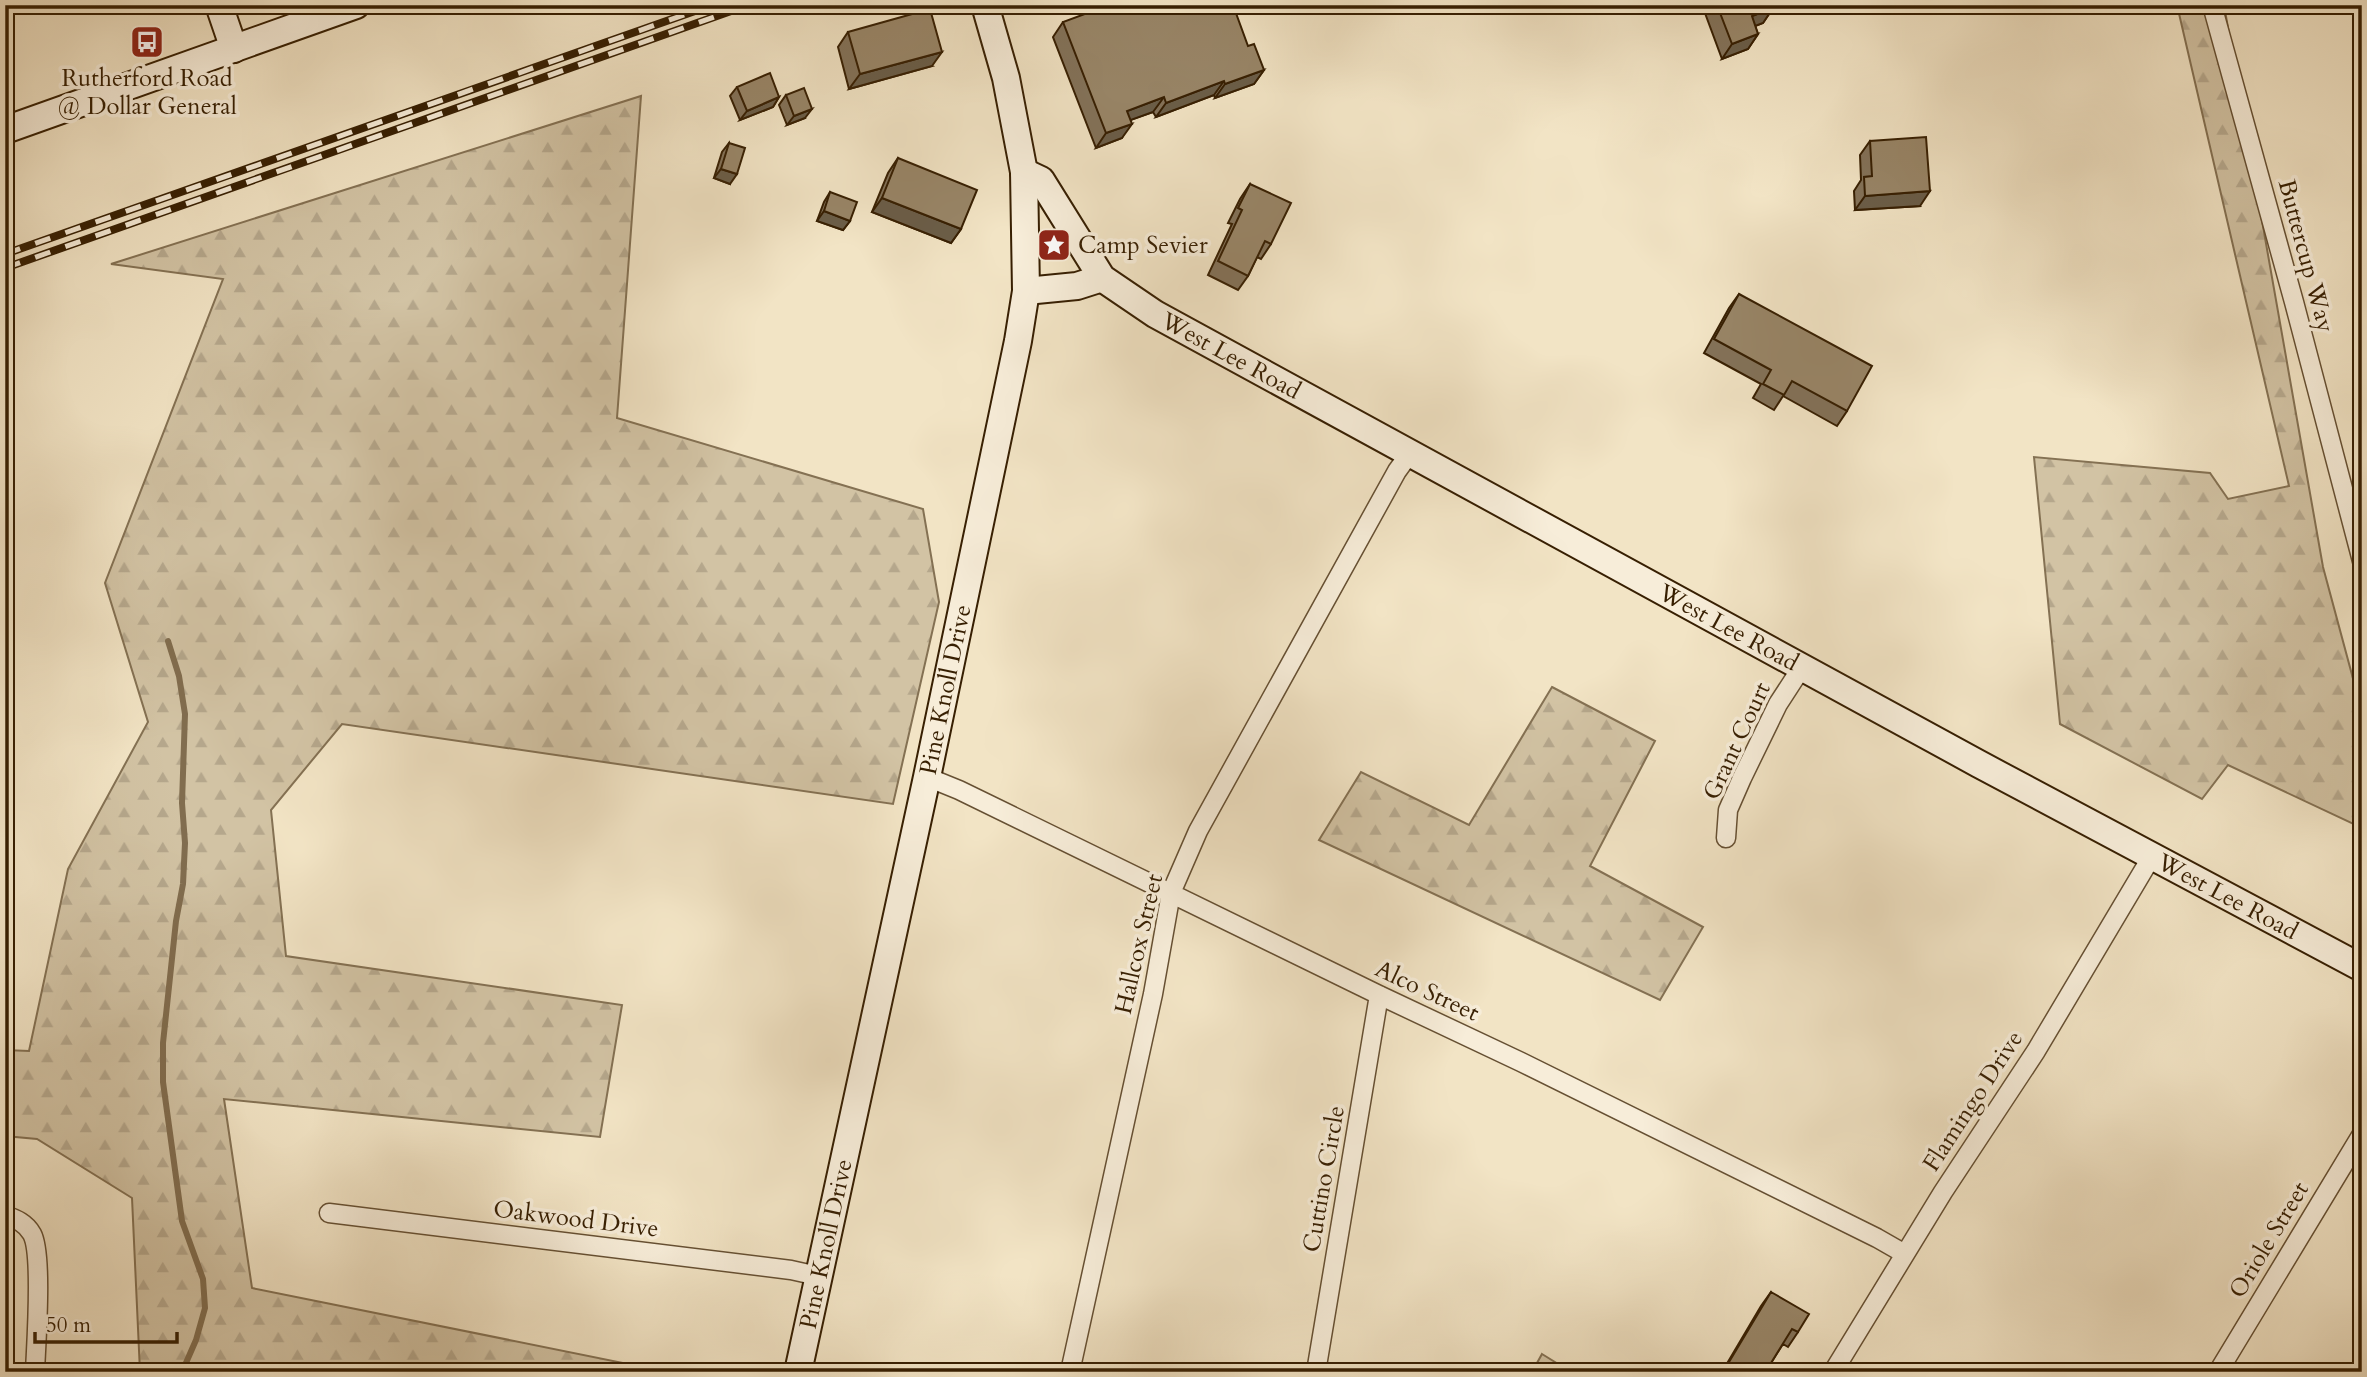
<svg xmlns="http://www.w3.org/2000/svg" width="2367" height="1377" font-family="Cardo,serif">
	<style>
		.forest { fill: url(#forest-firs); stroke: #847153; stroke-width: 2 }
		.lines { fill: none; stroke-linecap: round; stroke-linejoin: round }
		.stream { stroke: #816d4f; stroke-width: 6 }
		.street-casing { stroke: #665033; stroke-width: 21 }
		.secondary-casing { stroke: #371f02; stroke-width: 30 }
		.street { stroke: #f7edd9; stroke-width: 18 }
		.secondary { stroke: #f7edd9; stroke-width: 26 }
		.rail-casing { stroke: #371f02; stroke-width: 8 }
		.rail { stroke: #f7edd9; stroke-width: 5; stroke-dasharray: 16; stroke-linecap: butt }
		.wall { fill: #837259; stroke: #371f02; stroke-width: 2 }
		.shaded-wall { fill: #6a5d48; stroke: #371f02; stroke-width: 2 }
		.building { fill: #988567; stroke: #371f02; stroke-width: 2 }
		.labels { text-anchor: middle; dominant-baseline: central; stroke-width: 7; stroke-linejoin: round; paint-order: stroke }
		.poi-label { font-size: 24px; fill: #371f02; stroke: #f7edd9 }
		.street-label { font-size: 24px; fill: #371f02; stroke: #f7edd9 }
	</style>
	<defs>
		<pattern id="forest-firs" width="22" height="20" patternUnits="userSpaceOnUse" patternTransform="scale(1.75)"><rect width="22" height="20" fill="#d2c3a4"/><path d="M5 1l3.5 6h-7zM16 11l3.5 6h-7z" fill="#b5a78c"/></pattern>
	</defs>
	<rect width="100%" height="100%" fill="#f2e4c5"/>
	<filter id="stains"><feTurbulence type="fractalNoise" baseFrequency=".00286" numOctaves="4"/><feColorMatrix values="0 0 0 0 .2 0 0 0 0 .09 0 0 0 0 .02 0 0 0 .5 -.17"/></filter>
	<radialGradient id="worn" r=".72"><stop offset=".6" stop-color="#630" stop-opacity="0"/><stop offset="1" stop-color="#630" stop-opacity=".3"/></radialGradient>
	<path class="forest" d="M 2177,5 L 2224,5 L 2323,567 L 2362,712 L 2362,828 L 2228,765 L 2202,799 L 2060,724 L 2034,457 L 2210,473 L 2228,499 L 2289,486 Z
		M 641,96 L 617,418 L 923,509 L 939,602 L 893,804 L 342,724 L 271,810 L 286,956 L 622,1005 L 600,1137 L 224,1099 L 252,1288 L 633,1365 L 633,1372 L 140,1372 L 132,1198 L 37,1139 L 5,1136 L 5,1050 L 29,1051 L 68,869 L 148,722 L 105,583 L 223,279 L 111,264 Z
		M 1552,687 L 1655,741 L 1590,866 L 1703,927 L 1660,1000 L 1319,840 L 1361,772 L 1469,825 Z
		M 1542,1354 L 1571,1372 L 1532,1372 Z"/>
	<g class="lines">
		<path class="stream" d="M 168,641 L 179,676 L 185,714 L 182,803 L 185,843 L 183,884 L 176,921 L 163,1043 L 163,1082 L 182,1221 L 203,1279 L 205,1308 L 196,1340 L 182,1372"/>
		<defs>
			<path id="street" d="M 2212,5 L 2294,302 L 2362,561
				M 927,777 L 959,790 L 1379,995 L 1521,1062 L 1877,1238 L 1905,1254
				M 1726,838 L 1728,810 L 1742,778 L 1778,704 L 1802,667
				M 329,1213 L 791,1270 L 818,1276
				M 5,1215 C 16,1219 26,1223 32,1234 C 43,1254 36,1345 35,1372
				M 1070,1372 L 1153,994 L 1171,893 L 1198,831 L 1397,471 L 1410,453
				M 1316,1372 L 1379,995
				M 1833,1372 L 1943,1192 L 2036,1051 L 2152,856
				M 2218,1372 L 2362,1134"/>
			<g id="secondary">
				<path d="M 219,5 L 234,49"/>
				<path d="M 5,130 L 356,5"/>
				<path id="s1" d="M 1024,172 L 1041,180 L 1102,278 L 1155,314 L 1979,764 L 2362,968"/>
				<path d="M 1026,291 L 1077,286 L 1102,278"/>
				<path id="s2" d="M 798,1372 L 927,777 L 1018,341 L 1026,291 L 1024,172 L 1006,78 L 985,5"/>
			</g>
		</defs>
		<use href="#street" class="street-casing"/>
		<use href="#secondary" class="secondary-casing"/>
		<use href="#street" class="street"/>
		<use href="#secondary" class="secondary"/>
		<defs>
			<path id="rail" d="M 5,254 L 712,5
				M 5,268 L 748,5"/>
		</defs>
		<use href="#rail" class="rail-casing"/>
		<use href="#rail" class="rail"/>
	</g>
	<path class="wall" d="M 1702,5 L 1772,5 L 1773,8 L 1763,23 L 1755,26 L 1758,34 L 1748,49 L 1722,59 Z
		M 1063,22 L 1248,46 L 1264,70 L 1254,84 L 1215,98 L 1214,95 L 1156,117 L 1153,112 L 1130,120 L 1122,138 L 1096,148 L 1053,37 Z
		M 848,32 L 932,66 L 849,89 L 838,47 Z
		M 737,87 L 779,97 L 773,107 L 740,120 L 730,96 Z
		M 786,95 L 805,118 L 787,125 L 779,105 Z
		M 1870,141 L 1920,206 L 1855,210 L 1854,191 L 1861,180 L 1860,155 Z
		M 729,143 L 730,184 L 714,178 L 722,152 Z
		M 898,158 L 961,229 L 951,243 L 872,212 L 888,173 Z
		M 1250,184 L 1271,244 L 1261,259 L 1257,257 L 1248,276 L 1238,290 L 1208,275 L 1232,224 L 1228,223 L 1240,199 Z
		M 830,192 L 850,221 L 843,230 L 817,221 L 824,202 Z
		M 1739,294 L 1847,411 L 1837,426 L 1783,396 L 1774,410 L 1753,398 L 1761,384 L 1704,353 L 1729,308 Z
		M 1771,1292 L 1798,1332 L 1788,1347 L 1783,1344 L 1771,1363 L 1776,1372 L 1722,1372 L 1761,1306 Z"/>
	<path class="shaded-wall" d="M 1773,8 L 1763,23 L 1742,31 L 1752,16 Z
		M 1758,34 L 1748,49 L 1722,59 L 1732,44 Z
		M 942,52 L 932,66 L 849,89 L 860,74 Z
		M 1264,70 L 1254,84 L 1215,98 L 1225,84 Z
		M 1224,81 L 1214,95 L 1156,117 L 1166,103 Z
		M 779,97 L 773,107 L 740,120 L 747,111 Z
		M 1164,97 L 1153,112 L 1117,125 L 1127,111 Z
		M 812,109 L 805,118 L 787,125 L 794,116 Z
		M 1132,124 L 1122,138 L 1096,148 L 1106,133 Z
		M 721,169 L 737,174 L 730,184 L 714,178 Z
		M 1930,191 L 1920,206 L 1855,210 L 1865,196 Z
		M 882,198 L 961,229 L 951,243 L 872,212 Z
		M 824,211 L 850,221 L 843,230 L 817,221 Z"/>
	<path class="building" d="M 1109,5 L 1233,5 L 1248,46 L 1254,44 L 1264,70 L 1225,84 L 1224,81 L 1166,103 L 1164,97 L 1127,111 L 1132,124 L 1106,133 L 1063,22 Z
		M 1717,5 L 1772,5 L 1773,8 L 1752,16 L 1758,34 L 1732,44 Z
		M 930,9 L 942,52 L 860,74 L 848,32 Z
		M 770,73 L 779,97 L 747,111 L 737,87 Z
		M 804,88 L 812,109 L 794,116 L 786,95 Z
		M 1926,137 L 1930,191 L 1865,196 L 1864,177 L 1872,176 L 1870,141 Z
		M 729,143 L 745,148 L 737,174 L 721,169 Z
		M 898,158 L 977,190 L 961,229 L 882,198 Z
		M 1250,184 L 1291,203 L 1271,244 L 1265,241 L 1248,276 L 1218,261 L 1242,210 L 1238,208 Z
		M 830,192 L 857,202 L 850,221 L 824,211 Z
		M 1739,294 L 1872,366 L 1847,411 L 1792,381 L 1784,395 L 1763,384 L 1771,370 L 1714,339 Z
		M 1771,1292 L 1809,1314 L 1798,1332 L 1792,1329 L 1771,1363 L 1778,1368 L 1776,1372 L 1723,1372 Z"/>
	<defs>
		<symbol id="bus-square" viewBox="-11 -11 22 22"><rect x="-9" y="-9" width="18" height="18" rx="4" fill="#8f2418" stroke="#f7edd9"/><path d="M-5-6H5V4H4V6H2V4H-2V6H-4V4H-5ZM-3.5-4V0h7V-4ZM-3.5 1.2v1.5H-2V1.2ZM2 1.2v1.5H3.5V1.2Z" fill="#fff"/></symbol>
		<symbol id="sight-square" viewBox="-11 -11 22 22"><rect x="-9" y="-9" width="18" height="18" rx="4" fill="#8f2418" stroke="#f7edd9"/><path d="M0-6L1.8-2.2L6-1.7L2.9 1.2L3.7 5.4L0 3.3L-3.7 5.4L-2.9 1.2L-6-1.7L-1.8-2.2Z" fill="#fff"/></symbol>
	</defs>
	<g fill-rule="evenodd">
		<use href="#bus-square" x="128" y="23" width="38" height="38"/>
		<use href="#sight-square" x="1035" y="226" width="38" height="38"/>
	</g>
	<g class="labels">
		<g class="poi-label">
			<text x="147" y="78">Rutherford Road<tspan x="147" dy="28">@ Dollar General</tspan></text>
			<text x="1078" y="245" text-anchor="start">Camp Sevier</text>
		</g>
		<g class="street-label">
			<text transform="translate(2306 256) rotate(75)">Buttercup Way</text>
			<text stroke="none"><textPath href="#s1" startOffset="285">West Lee Road</textPath></text>
			<text stroke="none"><textPath href="#s1" startOffset="852">West Lee Road</textPath></text>
			<text stroke="none"><textPath href="#s2" startOffset="698">Pine Knoll Drive</textPath></text>
			<text transform="translate(1737 741) rotate(-65)">Grant Court</text>
			<text stroke="none"><textPath href="#s1" startOffset="1419">West Lee Road</textPath></text>
			<text transform="translate(1139 944) rotate(-77)">Hallcox Street</text>
			<text transform="translate(1427 991) rotate(25)">Alco Street</text>
			<text transform="translate(1973 1101) rotate(-57)">Flamingo Drive</text>
			<text transform="translate(1324 1179) rotate(-80)">Cuttino Circle</text>
			<text transform="translate(576 1219) rotate(7)">Oakwood Drive</text>
			<text transform="translate(2269 1240) rotate(-59)">Oriole Street</text>
			<text stroke="none"><textPath href="#s2" startOffset="131">Pine Knoll Drive</textPath></text>
		</g>
	</g>
	<rect width="2367" height="1377" fill="none" stroke="#f2e4c5" stroke-width="28"/>
	<rect x="7" y="7" width="2353" height="1363" fill="none" stroke="#371f02" stroke-width="3.5"/>
	<rect x="14" y="14" width="2339" height="1349" fill="none" stroke="#371f02" stroke-width="2"/>
	<path d="M35 1332v10h142v-10" fill="none" stroke="#371f02" stroke-width="3.5"/>
	<text x="46" y="1332" font-size="21" fill="#371f02" stroke="#f7edd9" stroke-width="5" paint-order="stroke">50 m</text>
	<rect width="100%" height="100%" filter="url(#stains)"/>
	<rect width="100%" height="100%" fill="url(#worn)"/>
</svg>
